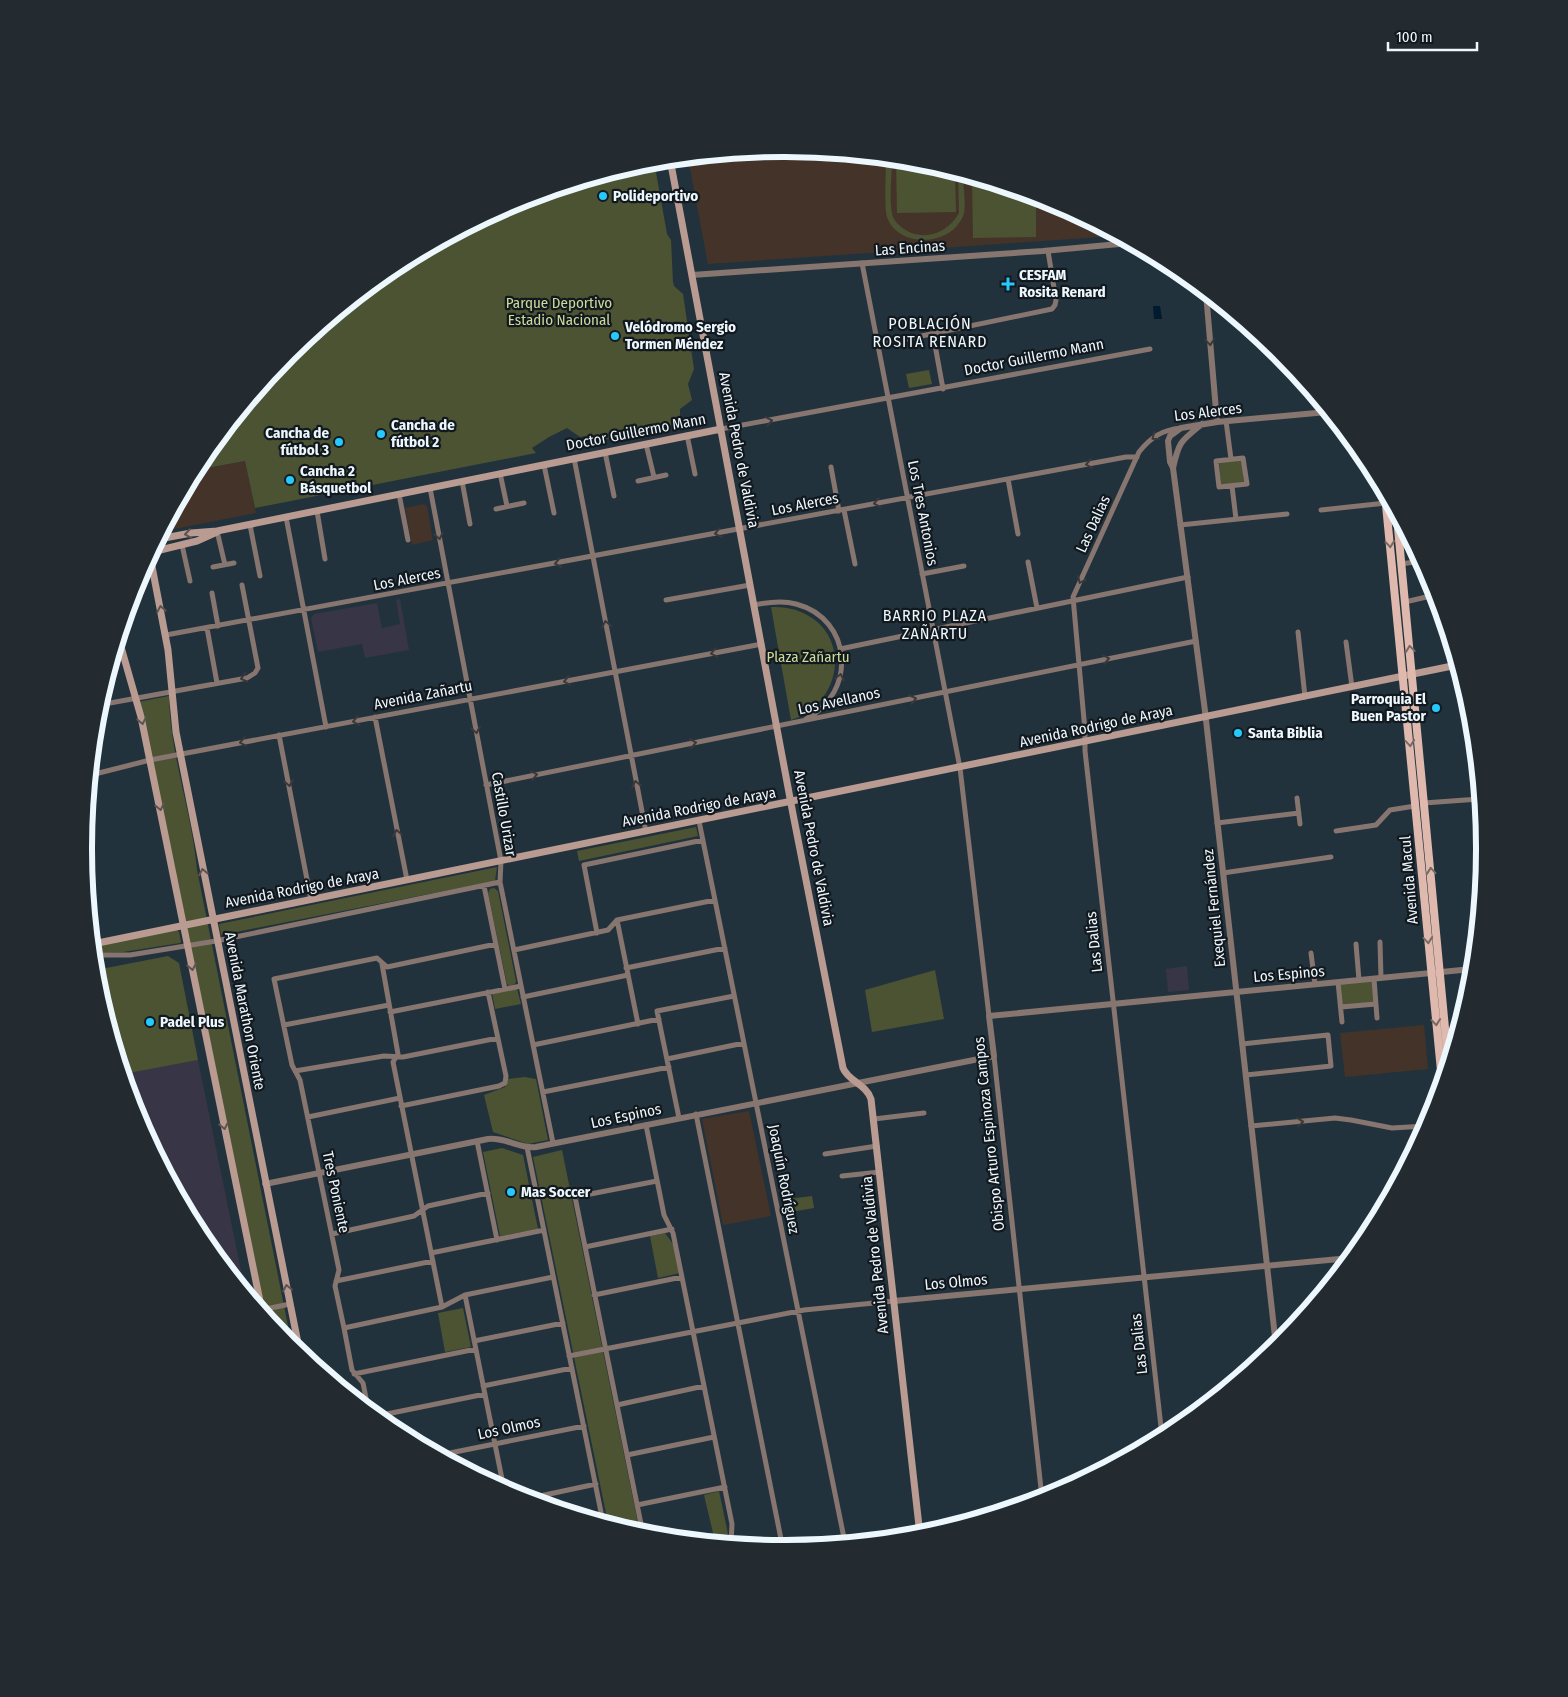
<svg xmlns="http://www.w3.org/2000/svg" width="1568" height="1697" font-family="'Fira Sans Condensed',sans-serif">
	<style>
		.industrial { fill: #373546 }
		.education { fill: #443329 }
		.green { fill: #4c5332 }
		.water { fill: #001a2f }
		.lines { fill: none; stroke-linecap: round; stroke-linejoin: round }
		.minor { stroke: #87756f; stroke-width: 5 }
		.tertiary { stroke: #87756f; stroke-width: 6 }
		.secondary { stroke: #b99b92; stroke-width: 7 }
		.primary { stroke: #dfb9ad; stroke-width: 8 }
		.oneway { stroke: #3b393a }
		.oneway2 { stroke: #5d5452 }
		.oneway3 { stroke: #786966 }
		.poi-dot { fill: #26c9fe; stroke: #12191e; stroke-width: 2 }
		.labels { text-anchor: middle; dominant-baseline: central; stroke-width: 4.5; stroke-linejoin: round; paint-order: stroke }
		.poi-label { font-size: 15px; font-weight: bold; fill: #edf7fe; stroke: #12191e; text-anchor: start }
		.street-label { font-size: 15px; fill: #edf7fe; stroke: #12191e }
		.park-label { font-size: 15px; fill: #ccda9a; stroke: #12191e }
		.neighbourhood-label { font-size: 16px; letter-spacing: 1px; fill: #edf7fe; stroke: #12191e }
		.rim { fill: none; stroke: #edf7fe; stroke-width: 6 }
	</style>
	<rect width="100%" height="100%" fill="#22323d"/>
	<path class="industrial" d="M 400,599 L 409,650 L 365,658 L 362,644 L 318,652 L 311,618 L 314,614 L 377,603 L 382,628 L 400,624 L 396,600 Z
		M 1187,966 L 1189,990 L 1168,992 L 1166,969 Z
		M 198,1060 L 245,1290 L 202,1237 L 137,1116 L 124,1074 Z"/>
	<path class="education" d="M 784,148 L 921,162 L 1052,202 L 1116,236 L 708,264 L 688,158 Z
		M 245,461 L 256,513 L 164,531 L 196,470 Z
		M 424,504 L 427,506 L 433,540 L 412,545 L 405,508 Z
		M 1424,1025 L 1428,1069 L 1345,1077 L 1340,1033 Z
		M 749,1111 L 771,1216 L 723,1225 L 702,1119 Z"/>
	<path class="green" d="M 886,158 L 892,159 C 892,173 889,200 892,213 C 892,218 897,223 900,226 C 920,243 947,235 959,213 L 958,173 L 963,174 C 963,186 966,202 964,213 C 963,218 959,223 956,227 C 938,246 897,245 887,217 C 884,207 886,171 886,158 Z
		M 896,159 L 921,162 L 955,172 L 956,212 L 897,213 Z
		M 654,161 L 667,234 L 671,240 L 673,282 L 674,286 L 683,294 L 694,369 L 688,384 L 692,400 L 680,409 L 680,418 L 672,419 L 673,425 L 594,442 L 585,436 L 580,437 L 567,428 L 549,437 L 532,448 L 536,453 L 255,508 L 245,461 L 196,470 L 202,459 L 289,353 L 395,266 L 516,201 Z
		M 972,177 L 1036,197 L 1036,237 L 973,238 Z
		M 1051,201 L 1052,202 L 1071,212 L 1051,213 Z
		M 929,370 L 932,384 L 909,388 L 906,374 Z
		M 1242,460 L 1244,482 L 1221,485 L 1219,462 Z
		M 771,607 C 782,607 792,608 801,612 C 853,634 842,704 791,720 Z
		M 169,696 C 170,755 192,812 197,870 L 292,1346 L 265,1315 L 192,951 L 138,702 Z
		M 696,827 L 698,836 L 579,861 L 577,851 Z
		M 497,867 L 495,881 L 221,935 L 219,924 Z
		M 494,888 L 498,891 L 516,981 L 515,984 L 509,986 L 507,984 L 488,893 L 490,889 Z
		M 177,930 L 179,932 L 181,942 L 180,943 L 123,952 L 94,953 L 93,947 Z
		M 168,956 L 179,963 L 198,1060 L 124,1074 L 97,985 L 96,970 Z
		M 935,970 L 944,1019 L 872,1032 L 865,990 Z
		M 1374,979 L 1376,1004 L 1341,1007 L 1338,982 Z
		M 517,989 L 521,1004 L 495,1009 L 492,993 Z
		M 525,1077 L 536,1079 L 548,1140 L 528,1144 L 493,1132 L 484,1095 L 505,1087 L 508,1079 Z
		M 502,1148 L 523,1155 L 538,1229 L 500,1236 L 483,1152 Z
		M 562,1150 L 640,1533 L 608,1523 L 533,1157 Z
		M 812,1196 L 814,1208 L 791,1212 L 789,1199 Z
		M 665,1233 L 673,1244 L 680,1273 L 658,1278 L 650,1236 Z
		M 463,1308 L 471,1347 L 445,1352 L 438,1313 Z
		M 719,1491 L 728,1534 L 714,1537 L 704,1495 Z"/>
	<path class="water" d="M 1153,306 L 1160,306 L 1162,319 L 1154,319 Z"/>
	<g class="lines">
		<path class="minor" d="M 862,263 L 960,768 L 989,1016
			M 933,334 L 943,389
			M 878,345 L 1052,309 L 1055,305 L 1056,300 L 1048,251
			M 1226,421 L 1231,459
			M 721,429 L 1150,349
			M 687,435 L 695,474
			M 646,444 L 654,477
			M 605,452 L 614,496
			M 574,458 L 646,832
			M 1243,458 L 1247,484 L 1219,487 L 1216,461 Z
			M 544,465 L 554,513
			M 831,467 L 839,511
			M 500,473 L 507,506
			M 1008,479 L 1018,534
			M 462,481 L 470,524
			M 638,481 L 666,475
			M 1232,486 L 1236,519
			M 430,488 L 501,861 L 500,882 L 553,1143
			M 399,494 L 408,540
			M 496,509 L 524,503
			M 844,510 L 855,564
			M 1321,510 L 1386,503
			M 317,511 L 325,559
			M 286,517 L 326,727
			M 250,525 L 260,576
			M 1180,525 L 1287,514
			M 217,531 L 225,565
			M 182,545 L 190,581
			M 1028,562 L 1037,608
			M 1401,564 L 1421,561
			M 213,567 L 234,563
			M 922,574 L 964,566
			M 212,593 L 218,626
			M 666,600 L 750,585
			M 1405,602 L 1435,595
			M 754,605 C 768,602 782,600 796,604 C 853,619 857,693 806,719
			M 207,628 L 217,683
			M 1298,632 L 1305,697
			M 166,635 L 1126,457 L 1137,457
			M 1346,642 L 1352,687
			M 840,649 L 1188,577
			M 99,705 L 247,678 L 255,673 L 258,668 L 242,585
			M 375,717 L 407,880
			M 279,735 L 311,900
			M 91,775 L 150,760 L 762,644
			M 486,785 L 1196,641
			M 1297,798 L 1300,824
			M 1424,803 L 1479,799
			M 699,821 L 845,1543
			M 1217,823 L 1299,813
			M 1336,831 L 1376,825 L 1390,810 L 1415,806
			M 1223,873 L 1331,857
			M 484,886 L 505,989
			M 617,920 L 638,1024
			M 597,933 L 584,865 L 703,840
			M 1380,942 L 1381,978
			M 1356,944 L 1359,980
			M 514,950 L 608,930 L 617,920 L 715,900
			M 1311,953 L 1315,984
			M 94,955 L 130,955 L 216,941 L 500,882
			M 382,964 L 398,1054 L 393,1062 L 442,1307
			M 626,968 L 725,948
			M 1374,979 L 1377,1018
			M 1338,982 L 1342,1022
			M 523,997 L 628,975
			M 1341,1007 L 1376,1004
			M 390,1012 L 521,986
			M 284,1025 L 389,1005
			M 1242,1044 L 1328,1035 L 1331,1066 L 1246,1075
			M 533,1045 L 659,1019
			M 994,1056 L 1042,1498
			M 667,1059 L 744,1043
			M 295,1071 L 384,1056 L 403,1057 L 498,1038
			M 543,1092 L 669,1067
			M 401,1106 L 499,1086 L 505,1083 L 506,1076 L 488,992
			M 696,1114 L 783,1549
			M 308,1117 L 400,1098
			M 679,1118 L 657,1011 L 734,996
			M 874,1119 L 924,1113
			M 646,1125 L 664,1215 L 673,1233 L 732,1524 L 731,1544
			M 1251,1126 L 1335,1118 L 1351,1120 L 1392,1128 L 1426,1126
			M 477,1141 L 497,1240
			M 527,1147 L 603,1522
			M 825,1154 L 877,1146
			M 842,1176 L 880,1172
			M 332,1234 L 414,1216 L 428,1206 L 488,1193
			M 585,1247 L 672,1229
			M 431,1253 L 544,1230
			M 336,1281 L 433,1261
			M 465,1295 L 504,1489
			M 594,1295 L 682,1277
			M 261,1310 L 290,1304
			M 344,1328 L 442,1307 L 465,1295 L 553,1277
			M 474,1341 L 563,1323
			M 569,1356 L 804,1310 L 894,1301
			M 354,1374 L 476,1349
			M 483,1386 L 572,1368
			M 617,1405 L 704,1386
			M 368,1408 L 363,1383 L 352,1370 L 344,1328 L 335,1286 L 339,1270 L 300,1080 L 292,1065 L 274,979 L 377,958 L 387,967 L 496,944
			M 377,1416 L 485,1394
			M 1162,1436 L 1085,751 L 1085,731 L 1073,597 L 1139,452 C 1151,437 1162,430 1181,428
			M 440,1455 L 584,1426
			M 627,1455 L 714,1437
			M 526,1499 L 596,1484
			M 637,1505 L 725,1487
			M 643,1534 L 575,1197 L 657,1181"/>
		<path class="tertiary" d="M 692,275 L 1043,251 L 1130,243
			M 1206,293 L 1217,422
			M 1202,424 C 1181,441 1179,441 1173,468 L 1205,711 L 1276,1346
			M 1173,468 L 1170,462 L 1168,441 L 1170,436 L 1181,428 L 1217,422 L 1327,412
			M 265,1184 L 488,1139 C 506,1137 519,1149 536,1147 L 994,1056 L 989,1016 L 1472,969
			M 894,1301 L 1350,1258"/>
		<path class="secondary" d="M 670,159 L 793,814 L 843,1068 C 848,1081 866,1084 871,1099 L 920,1535
			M 159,539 L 191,533 L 217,531 L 721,429
			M 152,552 L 197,541 L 217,532
			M 150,556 L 168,650 L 176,732 L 300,1353
			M 119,640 L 141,717 L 262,1311
			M 93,944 L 1457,665"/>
		<path class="primary" d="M 1385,495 L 1442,1081
			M 1397,518 L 1448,1060"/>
	</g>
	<defs><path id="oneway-chevron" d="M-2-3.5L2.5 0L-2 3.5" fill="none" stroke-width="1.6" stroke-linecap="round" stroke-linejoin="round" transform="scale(1.25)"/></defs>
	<g class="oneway">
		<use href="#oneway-chevron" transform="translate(1210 342) rotate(85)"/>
		<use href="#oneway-chevron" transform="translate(769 421) rotate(-10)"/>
		<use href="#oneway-chevron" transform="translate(1155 437) rotate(144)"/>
		<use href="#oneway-chevron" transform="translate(1089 464) rotate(169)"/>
		<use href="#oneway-chevron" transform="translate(877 503) rotate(169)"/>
		<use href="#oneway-chevron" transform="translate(718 533) rotate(169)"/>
		<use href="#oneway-chevron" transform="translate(439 536) rotate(79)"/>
		<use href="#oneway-chevron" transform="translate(558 563) rotate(169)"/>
		<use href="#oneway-chevron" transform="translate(1081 580) rotate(115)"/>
		<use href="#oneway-chevron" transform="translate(606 624) rotate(-101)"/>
		<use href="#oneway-chevron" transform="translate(714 653) rotate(169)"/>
		<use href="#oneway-chevron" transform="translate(1106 659) rotate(-11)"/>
		<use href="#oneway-chevron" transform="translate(840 677) rotate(-77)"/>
		<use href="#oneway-chevron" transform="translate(244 678) rotate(165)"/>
		<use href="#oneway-chevron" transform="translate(567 681) rotate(169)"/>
		<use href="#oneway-chevron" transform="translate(913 699) rotate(-12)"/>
		<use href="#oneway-chevron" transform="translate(356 721) rotate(169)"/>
		<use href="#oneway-chevron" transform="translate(476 730) rotate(79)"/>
		<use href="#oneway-chevron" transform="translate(243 742) rotate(169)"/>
		<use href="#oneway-chevron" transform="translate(693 743) rotate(-11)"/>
		<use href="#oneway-chevron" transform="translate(534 775) rotate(-11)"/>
		<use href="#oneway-chevron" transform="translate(289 783) rotate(79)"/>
		<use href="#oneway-chevron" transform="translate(636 784) rotate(-101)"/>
		<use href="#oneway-chevron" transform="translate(397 833) rotate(-101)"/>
		<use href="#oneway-chevron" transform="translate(1300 1122) rotate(-6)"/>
	</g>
	<g class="oneway2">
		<use href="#oneway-chevron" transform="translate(188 534) rotate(171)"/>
		<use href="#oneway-chevron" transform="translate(161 609) rotate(-100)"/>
		<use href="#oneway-chevron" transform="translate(142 721) rotate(78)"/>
		<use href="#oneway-chevron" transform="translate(160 807) rotate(78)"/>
		<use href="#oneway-chevron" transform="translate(203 872) rotate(-101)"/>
		<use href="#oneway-chevron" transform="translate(192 967) rotate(79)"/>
		<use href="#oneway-chevron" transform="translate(224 1126) rotate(79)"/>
		<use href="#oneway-chevron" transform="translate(287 1288) rotate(-101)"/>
	</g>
	<g class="oneway3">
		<use href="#oneway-chevron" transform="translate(1390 544) rotate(85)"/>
		<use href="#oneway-chevron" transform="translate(1410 649) rotate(-96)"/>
		<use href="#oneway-chevron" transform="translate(1410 743) rotate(85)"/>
		<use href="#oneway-chevron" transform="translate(1431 871) rotate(-95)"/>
		<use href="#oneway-chevron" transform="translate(1428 940) rotate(85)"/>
		<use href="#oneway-chevron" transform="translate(1436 1022) rotate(84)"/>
	</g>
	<g class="poi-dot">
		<circle cx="603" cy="196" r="5"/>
		<path d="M1005.5 276.5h5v5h5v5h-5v5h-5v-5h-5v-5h5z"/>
		<circle cx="615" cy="336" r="5"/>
		<circle cx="381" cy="434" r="5"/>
		<circle cx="339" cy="442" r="5"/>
		<circle cx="290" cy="480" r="5"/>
		<circle cx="1436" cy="708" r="5"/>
		<circle cx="1238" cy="733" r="5"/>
		<circle cx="150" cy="1022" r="5"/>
		<circle cx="511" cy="1192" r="5"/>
	</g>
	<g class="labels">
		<g class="poi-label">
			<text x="613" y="196">Polideportivo</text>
			<text x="1019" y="275">CESFAM<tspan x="1019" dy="17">Rosita Renard</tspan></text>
			<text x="625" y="327">Velódromo Sergio<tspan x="625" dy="17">Tormen Méndez</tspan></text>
			<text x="391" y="425">Cancha de<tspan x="391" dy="17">fútbol 2</tspan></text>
			<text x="329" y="433" text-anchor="end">Cancha de<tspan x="329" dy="17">fútbol 3</tspan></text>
			<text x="300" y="471">Cancha 2<tspan x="300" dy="17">Básquetbol</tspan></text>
			<text x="1426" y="699" text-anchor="end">Parroquia El<tspan x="1426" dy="17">Buen Pastor</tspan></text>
			<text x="1248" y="733">Santa Biblia</text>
			<text x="160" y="1022">Padel Plus</text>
			<text x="521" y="1192">Mas Soccer</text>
		</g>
		<g class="street-label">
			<text transform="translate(910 248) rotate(-4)">Las Encinas</text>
			<text transform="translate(1034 357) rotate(-11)">Doctor Guillermo Mann</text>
			<text transform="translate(1208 412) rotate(-7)">Los Alerces</text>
			<text transform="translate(636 432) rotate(-11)">Doctor Guillermo Mann</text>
			<text transform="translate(739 450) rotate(79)">Avenida Pedro de Valdivia</text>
			<text transform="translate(805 504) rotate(-11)">Los Alerces</text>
			<text transform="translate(923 513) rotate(79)">Los Tres Antonios</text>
			<text transform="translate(1093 524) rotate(-65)">Las Dalias</text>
			<text transform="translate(407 579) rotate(-11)">Los Alerces</text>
			<text transform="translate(423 695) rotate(-11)">Avenida Zañartu</text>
			<text transform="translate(839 701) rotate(-12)">Los Avellanos</text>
			<text transform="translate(1096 726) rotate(-12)">Avenida Rodrigo de Araya</text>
			<text transform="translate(699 807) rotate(-11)">Avenida Rodrigo de Araya</text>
			<text transform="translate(504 814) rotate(80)">Castillo Urizar</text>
			<text transform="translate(814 848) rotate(79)">Avenida Pedro de Valdivia</text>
			<text transform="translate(1409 880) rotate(-95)">Avenida Macul</text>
			<text transform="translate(302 888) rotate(-11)">Avenida Rodrigo de Araya</text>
			<text transform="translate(1214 908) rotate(-96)">Exequiel Fernández</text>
			<text transform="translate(1094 942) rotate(-96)">Las Dalias</text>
			<text transform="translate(1289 974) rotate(-5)">Los Espinos</text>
			<text transform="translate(245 1011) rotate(79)">Avenida Marathon Oriente</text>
			<text transform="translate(626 1116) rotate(-12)">Los Espinos</text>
			<text transform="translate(989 1134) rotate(-96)">Obispo Arturo Espinoza Campos</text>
			<text transform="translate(784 1179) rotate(79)">Joaquín Rodríguez</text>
			<text transform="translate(336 1192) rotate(78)">Tres Poniente</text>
			<text transform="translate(875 1255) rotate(-96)">Avenida Pedro de Valdivia</text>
			<text transform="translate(956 1282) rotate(-5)">Los Olmos</text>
			<text transform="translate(1139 1344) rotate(-96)">Las Dalias</text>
			<text transform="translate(509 1428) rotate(-12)">Los Olmos</text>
		</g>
		<g class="park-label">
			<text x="559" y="303">Parque Deportivo<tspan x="559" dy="17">Estadio Nacional</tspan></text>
			<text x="808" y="657">Plaza Zañartu</text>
		</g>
		<g class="neighbourhood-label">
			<text x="930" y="323">POBLACIÓN<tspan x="930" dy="18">ROSITA RENARD</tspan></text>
			<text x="935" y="615">BARRIO PLAZA<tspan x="935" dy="18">ZAÑARTU</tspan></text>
		</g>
	</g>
	<path d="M0 0H1568V1697H0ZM783 157H785A691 691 0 0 1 1476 848V849A691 691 0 0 1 785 1540H783A691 691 0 0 1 92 849V848A691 691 0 0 1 783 157Z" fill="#242b30" fill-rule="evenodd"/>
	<path class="rim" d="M783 157H785A691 691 0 0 1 1476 848V849A691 691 0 0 1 785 1540H783A691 691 0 0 1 92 849V848A691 691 0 0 1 783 157Z"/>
	<path d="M1388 42v8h89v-8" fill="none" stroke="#edf7fe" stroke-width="2.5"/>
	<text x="1396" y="42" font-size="15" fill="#edf7fe" stroke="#12191e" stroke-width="4" paint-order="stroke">100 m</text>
</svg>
